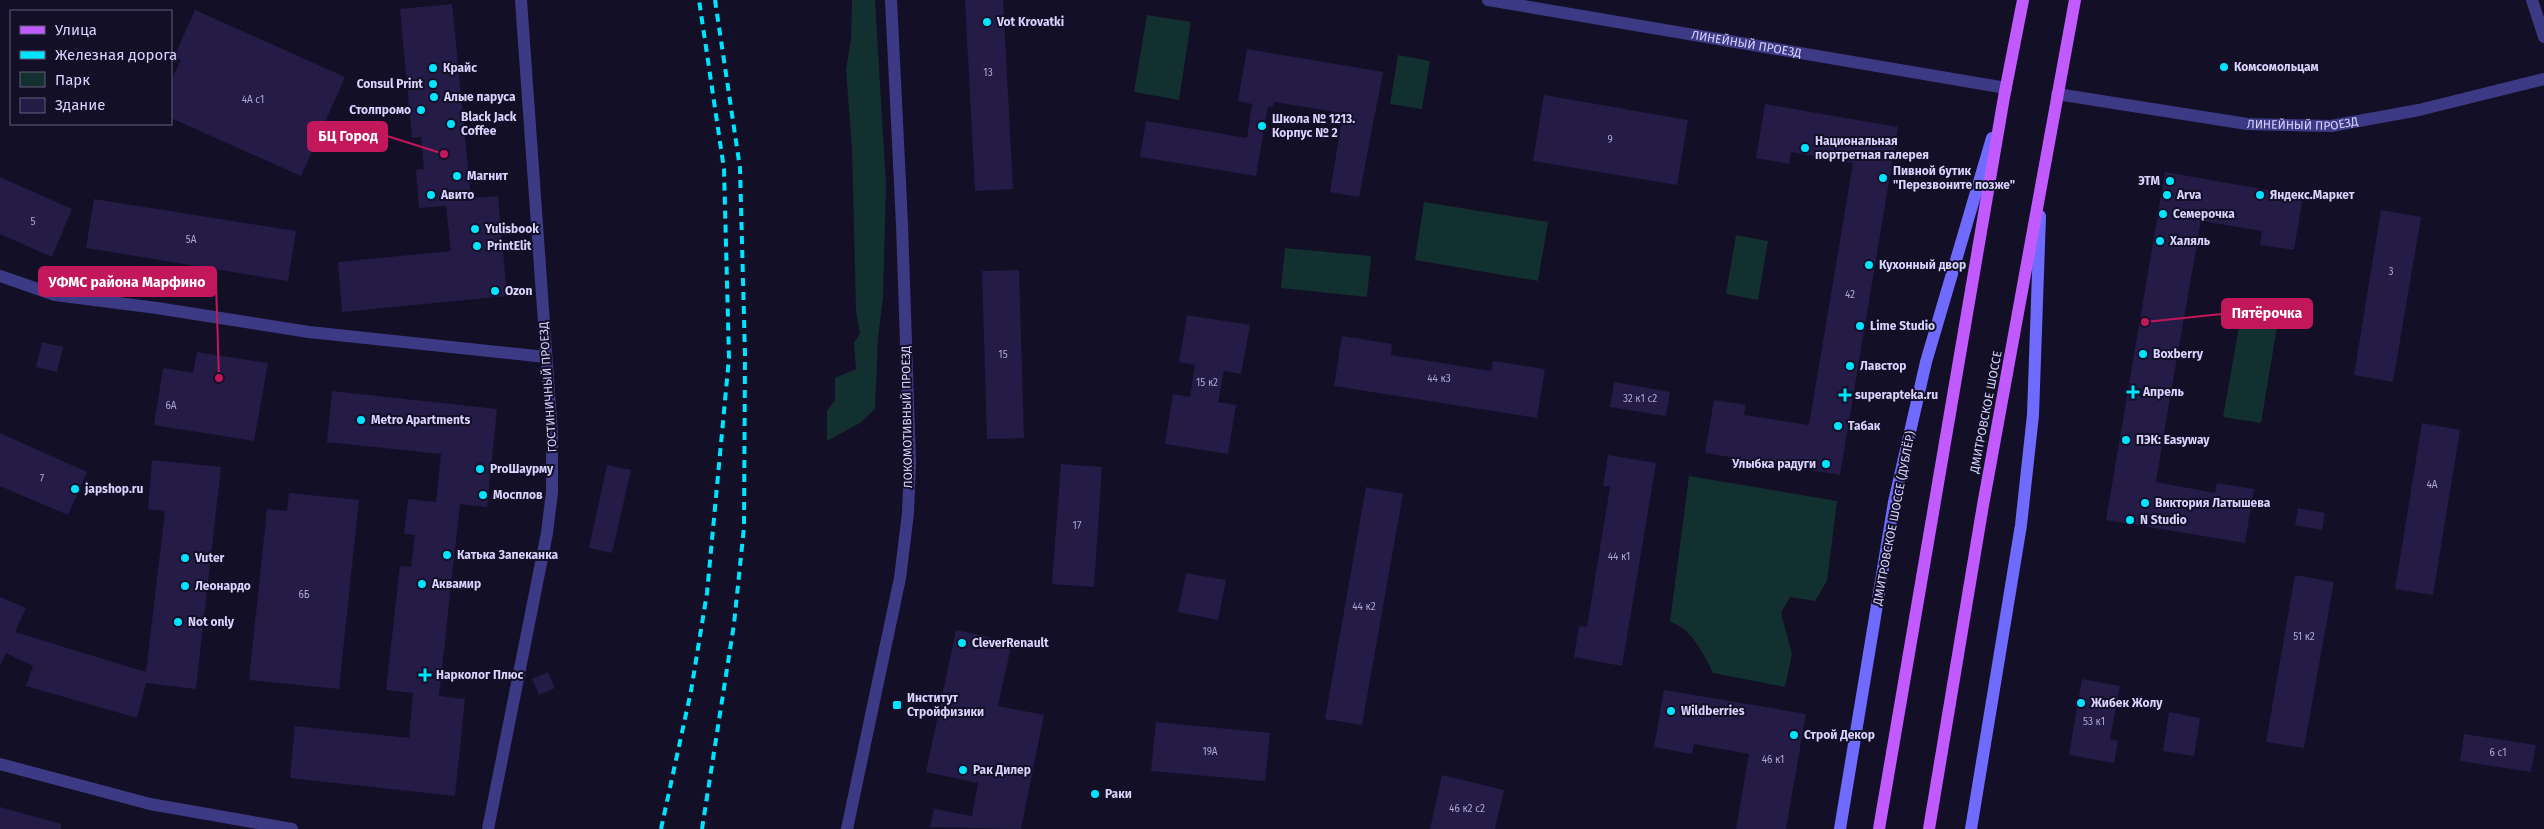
<svg xmlns="http://www.w3.org/2000/svg" width="2544" height="829" font-family="'Fira Sans',sans-serif">
	<style>
		.green { fill: #12302f }
		.building { fill: #241b47 }
		.lines { fill: none; stroke-linecap: round; stroke-linejoin: round }
		.minor { stroke: #3d3a85; stroke-width: 12 }
		.tertiary { stroke: #3d3a85; stroke-width: 12 }
		.secondary { stroke: #6f6bff; stroke-width: 12 }
		.primary { stroke: #c25bff; stroke-width: 12 }
		.rail { stroke: #00e5ff; stroke-width: 4; stroke-dasharray: 8 6; stroke-linecap: butt }
		.poi-dot { fill: #00e5ff; stroke: #130f26; stroke-width: 2 }
		.labels { text-anchor: middle; dominant-baseline: central; stroke-width: 4; stroke-linejoin: round; paint-order: stroke }
		.number-label { font-size: 10px; fill: #aca6d1 }
		.poi-label { font-size: 12px; font-weight: bold; fill: #d9d4ff; stroke: #130f26; text-anchor: start }
		.street-label { font-size: 12px; fill: #d9d4ff; stroke: #130f26 }
		.leader { fill: none; stroke: #c2185b; stroke-width: 2 }
		.callout-dot { fill: #c2185b; stroke: #130f26; stroke-width: 2 }
		.callout { fill: #c2185b; stroke: #c2185b; stroke-width: 2 }
		.callout-label { font-size: 14px; text-anchor: middle; font-weight: bold; fill: #fff }
	</style>
	<rect width="100%" height="100%" fill="#130f26"/>
	<path class="green" d="M 852,0 L 875,0 L 886,185 L 883,297 L 878,337 L 875,409 L 860,423 L 827,441 L 827,411 L 835,400 L 835,378 L 856,369 L 854,343 L 860,333 L 856,311 L 852,147 L 846,70 L 851,40 Z
		M 1147,15 L 1191,22 L 1179,100 L 1134,92 Z
		M 1398,55 L 1430,61 L 1422,109 L 1390,104 Z
		M 1424,202 L 1548,222 L 1538,281 L 1415,260 Z
		M 1736,235 L 1768,241 L 1758,300 L 1726,294 Z
		M 1285,248 L 1371,256 L 1367,297 L 1281,288 Z
		M 2240,321 L 2277,327 L 2261,423 L 2223,417 Z
		M 1689,476 L 1837,501 L 1827,581 L 1815,601 L 1790,597 L 1781,613 L 1792,654 L 1785,687 L 1713,673 C 1704,655 1691,627 1670,622 Z"/>
	<path class="building" d="M 965,0 L 1003,0 L 1013,189 L 975,191 Z
		M 452,4 L 471,198 L 498,196 L 507,296 L 342,312 L 338,262 L 451,251 L 446,206 L 419,208 L 416,170 L 424,169 L 421,137 L 412,138 L 400,9 Z
		M 195,10 L 345,77 L 301,176 L 171,118 L 171,81 L 181,60 L 174,57 Z
		M 1247,49 L 1383,72 L 1359,197 L 1330,192 L 1342,119 L 1335,117 L 1335,112 L 1274,102 L 1273,107 L 1268,106 L 1256,176 L 1140,157 L 1146,121 L 1247,138 L 1252,104 L 1238,101 Z
		M 1544,95 L 1688,120 L 1677,185 L 1533,161 Z
		M 1765,104 L 1898,127 L 1840,475 L 1705,453 L 1714,400 L 1746,405 L 1744,415 L 1809,425 L 1853,163 L 1791,152 L 1789,164 L 1756,158 Z
		M 2165,172 L 2303,196 L 2294,250 L 2260,245 L 2262,231 L 2201,221 L 2166,421 L 2156,482 L 2215,493 L 2217,483 L 2254,489 L 2245,543 L 2106,520 Z
		M 0,177 L 72,209 L 52,257 L 0,234 Z
		M 94,199 L 296,231 L 288,281 L 86,248 Z
		M 2381,210 L 2421,217 L 2393,382 L 2354,375 Z
		M 1019,270 L 1024,438 L 987,439 L 982,271 Z
		M 1187,315 L 1250,325 L 1241,374 L 1224,371 L 1218,402 L 1236,405 L 1228,454 L 1165,444 L 1173,394 L 1190,397 L 1195,365 L 1179,362 Z
		M 1342,336 L 1392,344 L 1391,355 L 1491,371 L 1493,361 L 1545,369 L 1537,418 L 1334,386 Z
		M 42,342 L 63,347 L 57,372 L 36,367 Z
		M 197,352 L 268,363 L 254,441 L 154,425 L 163,368 L 193,373 Z
		M 1614,382 L 1670,392 L 1666,416 L 1610,407 Z
		M 332,391 L 497,409 L 487,507 L 460,504 L 439,696 L 465,699 L 455,796 L 290,778 L 295,726 L 409,738 L 413,693 L 386,690 L 400,566 L 411,567 L 415,535 L 404,534 L 408,499 L 436,502 L 441,454 L 327,442 Z
		M 2422,423 L 2460,430 L 2433,595 L 2395,589 Z
		M 0,433 L 87,472 L 68,515 L 0,486 Z
		M 1608,455 L 1656,463 L 1622,666 L 1574,657 L 1579,626 L 1587,627 L 1610,487 L 1603,486 Z
		M 152,460 L 221,467 L 196,689 L 146,683 L 137,718 L 26,686 L 33,666 L 6,653 L 0,666 L 0,597 L 26,608 L 15,632 L 146,672 L 165,511 L 148,509 Z
		M 1061,464 L 1102,467 L 1094,587 L 1052,584 Z
		M 607,465 L 631,470 L 612,553 L 589,548 Z
		M 1366,487 L 1403,494 L 1362,725 L 1325,719 Z
		M 289,493 L 359,500 L 339,689 L 249,680 L 267,509 L 287,511 Z
		M 2298,508 L 2325,513 L 2322,530 L 2295,525 Z
		M 1186,573 L 1226,580 L 1218,620 L 1178,612 Z
		M 2295,575 L 2334,582 L 2304,748 L 2266,742 Z
		M 956,630 L 1012,642 L 998,706 L 1044,715 L 1021,829 L 930,827 L 934,809 L 972,816 L 978,783 L 926,772 Z
		M 548,672 L 555,688 L 539,695 L 532,679 Z
		M 2082,679 L 2120,686 L 2110,739 L 2118,741 L 2114,763 L 2069,755 Z
		M 1664,690 L 1806,714 L 1786,829 L 1736,829 L 1749,754 L 1694,744 L 1692,754 L 1654,747 Z
		M 2169,712 L 2200,718 L 2194,756 L 2163,751 Z
		M 1156,722 L 1270,733 L 1265,781 L 1151,771 Z
		M 2464,734 L 2536,745 L 2531,772 L 2460,761 Z
		M 1442,775 L 1504,790 L 1495,829 L 1430,829 Z
		M 0,807 L 61,824 L 61,829 L 0,829 Z"/>
	<g class="lines">
		<g class="minor">
			<path id="s1" d="M 1488,0 L 2006,88"/>
			<path d="M 0,276 L 55,295 L 157,308 L 309,332 L 546,357"/>
			<path d="M 0,764 L 150,804 L 292,829"/>
			<path d="M 488,829 L 547,533 L 552,492 L 552,435 L 521,0"/>
		</g>
		<g class="tertiary">
			<path d="M 2532,0 L 2544,37"/>
			<path id="s2" d="M 2057,94 L 2247,124 L 2331,126 L 2419,110 L 2544,79"/>
			<path d="M 847,829 L 900,578 L 908,513 L 910,462 L 902,224 L 891,0"/>
		</g>
		<path class="secondary" d="M 1840,829 L 1894,502 L 1926,362 L 1992,138
			M 1971,829 L 2021,525 L 2033,415 L 2040,216"/>
		<path class="primary" d="M 1879,829 L 2004,97 L 2023,0
			M 1929,829 L 1983,505 L 2075,0"/>
		<path class="rail" d="M 661,829 L 691,691 L 707,593 L 729,358 L 724,169 L 699,0
			M 702,829 L 734,624 L 744,527 L 745,355 L 740,168 L 715,0"/>
	</g>
	<g class="poi-dot">
		<circle cx="987" cy="22" r="5"/>
		<circle cx="2224" cy="67" r="5"/>
		<circle cx="433" cy="68" r="5"/>
		<circle cx="433" cy="84" r="5"/>
		<circle cx="434" cy="97" r="5"/>
		<circle cx="421" cy="110" r="5"/>
		<circle cx="451" cy="124" r="5"/>
		<circle cx="1262" cy="126" r="5"/>
		<circle cx="1805" cy="148" r="5"/>
		<circle cx="457" cy="176" r="5"/>
		<circle cx="1883" cy="178" r="5"/>
		<circle cx="2170" cy="181" r="5"/>
		<circle cx="431" cy="195" r="5"/>
		<circle cx="2167" cy="195" r="5"/>
		<circle cx="2260" cy="195" r="5"/>
		<circle cx="2163" cy="214" r="5"/>
		<circle cx="475" cy="229" r="5"/>
		<circle cx="2160" cy="241" r="5"/>
		<circle cx="477" cy="246" r="5"/>
		<circle cx="1869" cy="265" r="5"/>
		<circle cx="495" cy="291" r="5"/>
		<circle cx="1860" cy="326" r="5"/>
		<circle cx="2143" cy="354" r="5"/>
		<circle cx="1850" cy="366" r="5"/>
		<path d="M2130.5 384.5h5v5h5v5h-5v5h-5v-5h-5v-5h5z"/>
		<path d="M1842.5 387.5h5v5h5v5h-5v5h-5v-5h-5v-5h5z"/>
		<circle cx="361" cy="420" r="5"/>
		<circle cx="1838" cy="426" r="5"/>
		<circle cx="2126" cy="440" r="5"/>
		<circle cx="1826" cy="464" r="5"/>
		<circle cx="480" cy="469" r="5"/>
		<circle cx="75" cy="489" r="5"/>
		<circle cx="483" cy="495" r="5"/>
		<circle cx="2145" cy="503" r="5"/>
		<circle cx="2130" cy="520" r="5"/>
		<circle cx="447" cy="555" r="5"/>
		<circle cx="185" cy="558" r="5"/>
		<circle cx="422" cy="584" r="5"/>
		<circle cx="185" cy="586" r="5"/>
		<circle cx="178" cy="622" r="5"/>
		<circle cx="962" cy="643" r="5"/>
		<path d="M422.5 667.5h5v5h5v5h-5v5h-5v-5h-5v-5h5z"/>
		<circle cx="2081" cy="703" r="5"/>
		<rect x="892" y="700" width="10" height="10" rx="2.5"/>
		<circle cx="1671" cy="711" r="5"/>
		<circle cx="1794" cy="735" r="5"/>
		<circle cx="963" cy="770" r="5"/>
		<circle cx="1095" cy="794" r="5"/>
	</g>
	<g class="labels">
		<g class="number-label">
			<text x="988" y="73">13</text>
			<text x="253" y="100">4А с1</text>
			<text x="1610" y="140">9</text>
			<text x="33" y="222">5</text>
			<text x="191" y="240">5А</text>
			<text x="2391" y="272">3</text>
			<text x="1850" y="295">42</text>
			<text x="1003" y="355">15</text>
			<text x="1439" y="379">44 к3</text>
			<text x="1207" y="383">15 к2</text>
			<text x="1640" y="399">32 к1 с2</text>
			<text x="171" y="406">6А</text>
			<text x="42" y="479">7</text>
			<text x="2432" y="485">4А</text>
			<text x="1077" y="526">17</text>
			<text x="1619" y="557">44 к1</text>
			<text x="304" y="595">6Б</text>
			<text x="1364" y="607">44 к2</text>
			<text x="2304" y="637">51 к2</text>
			<text x="2094" y="722">53 к1</text>
			<text x="1210" y="752">19А</text>
			<text x="2498" y="753">6 с1</text>
			<text x="1773" y="760">46 к1</text>
			<text x="1467" y="809">46 к2 с2</text>
		</g>
		<g class="poi-label">
			<text x="997" y="22">Vot Krovatki</text>
			<text x="2234" y="67">Комсомольцам</text>
			<text x="443" y="68">Крайс</text>
			<text x="423" y="84" text-anchor="end">Consul Print</text>
			<text x="444" y="97">Алые паруса</text>
			<text x="411" y="110" text-anchor="end">Столпромо</text>
			<text x="461" y="117">Black Jack<tspan x="461" dy="14">Coffee</tspan></text>
			<text x="1272" y="119">Школа № 1213.<tspan x="1272" dy="14">Корпус № 2</tspan></text>
			<text x="1815" y="141">Национальная<tspan x="1815" dy="14">портретная галерея</tspan></text>
			<text x="1893" y="171">Пивной бутик<tspan x="1893" dy="14">"Перезвоните позже"</tspan></text>
			<text x="467" y="176">Магнит</text>
			<text x="2160" y="181" text-anchor="end">ЭТМ</text>
			<text x="441" y="195">Авито</text>
			<text x="2177" y="195">Arva</text>
			<text x="2270" y="195">Яндекс.Маркет</text>
			<text x="2173" y="214">Семерочка</text>
			<text x="485" y="229">Yulisbook</text>
			<text x="2170" y="241">Халяль</text>
			<text x="487" y="246">PrintElit</text>
			<text x="1879" y="265">Кухонный двор</text>
			<text x="505" y="291">Ozon</text>
			<text x="1870" y="326">Lime Studio</text>
			<text x="2153" y="354">Boxberry</text>
			<text x="1860" y="366">Лавстор</text>
			<text x="2143" y="392">Апрель</text>
			<text x="1855" y="395">superapteka.ru</text>
			<text x="371" y="420">Metro Apartments</text>
			<text x="1848" y="426">Табак</text>
			<text x="2136" y="440">ПЭК: Easyway</text>
			<text x="1816" y="464" text-anchor="end">Улыбка радуги</text>
			<text x="490" y="469">ProШаурму</text>
			<text x="85" y="489">japshop.ru</text>
			<text x="493" y="495">Мосплов</text>
			<text x="2155" y="503">Виктория Латышева</text>
			<text x="2140" y="520">N Studio</text>
			<text x="457" y="555">Катька Запеканка</text>
			<text x="195" y="558">Vuter</text>
			<text x="432" y="584">Аквамир</text>
			<text x="195" y="586">Леонардо</text>
			<text x="188" y="622">Not only</text>
			<text x="972" y="643">CleverRenault</text>
			<text x="436" y="675">Нарколог Плюс</text>
			<text x="907" y="698">Институт<tspan x="907" dy="14">Стройфизики</tspan></text>
			<text x="2091" y="703">Жибек Жолу</text>
			<text x="1681" y="711">Wildberries</text>
			<text x="1804" y="735">Строй Декор</text>
			<text x="973" y="770">Рак Дилер</text>
			<text x="1105" y="794">Раки</text>
		</g>
		<g class="street-label">
			<text stroke="none"><textPath href="#s1" startOffset="262">ЛИНЕЙНЫЙ ПРОЕЗД</textPath></text>
			<text stroke="none"><textPath href="#s2" startOffset="248">ЛИНЕЙНЫЙ ПРОЕЗД</textPath></text>
			<text transform="translate(548 387) rotate(-94)">ГОСТИНИЧНЫЙ ПРОЕЗД</text>
			<text transform="translate(1986 412) rotate(-79)">ДМИТРОВСКОЕ ШОССЕ</text>
			<text transform="translate(907 417) rotate(-91)">ЛОКОМОТИВНЫЙ ПРОЕЗД</text>
			<text transform="translate(1894 518) rotate(-79)">ДМИТРОВСКОЕ ШОССЕ (ДУБЛЁР)</text>
		</g>
	</g>
	<path class="leader" d="M444 154L387 136M219 378L216 282M2145 322L2222 314"/>
	<g class="callout-dot">
		<circle cx="444" cy="154" r="5"/>
		<circle cx="219" cy="378" r="5"/>
		<circle cx="2145" cy="322" r="5"/>
	</g>
	<g class="callout">
		<rect x="308" y="122" width="79" height="29" rx="5"/>
		<rect x="39" y="267" width="177" height="29" rx="5"/>
		<rect x="2222" y="299" width="90" height="29" rx="5"/>
	</g>
	<g class="callout-label">
		<text x="348" y="141">БЦ Город</text>
		<text x="127" y="287">УФМС района Марфино</text>
		<text x="2267" y="318">Пятёрочка</text>
	</g>
	<rect x="10" y="10" width="162" height="115" fill="#130f26" stroke="#625e7d"/>
	<rect x="20" y="26" width="25" height="8" fill="#c25bff" stroke="#625e7d"/>
	<text x="55" y="35" font-size="15" fill="#d9d4ff">Улица</text>
	<rect x="20" y="51" width="25" height="8" fill="#00e5ff" stroke="#625e7d"/>
	<text x="55" y="60" font-size="15" fill="#d9d4ff">Железная дорога</text>
	<rect x="20" y="72" width="25" height="15" fill="#12302f" stroke="#625e7d"/>
	<text x="55" y="85" font-size="15" fill="#d9d4ff">Парк</text>
	<rect x="20" y="98" width="25" height="15" fill="#241b47" stroke="#625e7d"/>
	<text x="55" y="110" font-size="15" fill="#d9d4ff">Здание</text>
</svg>
